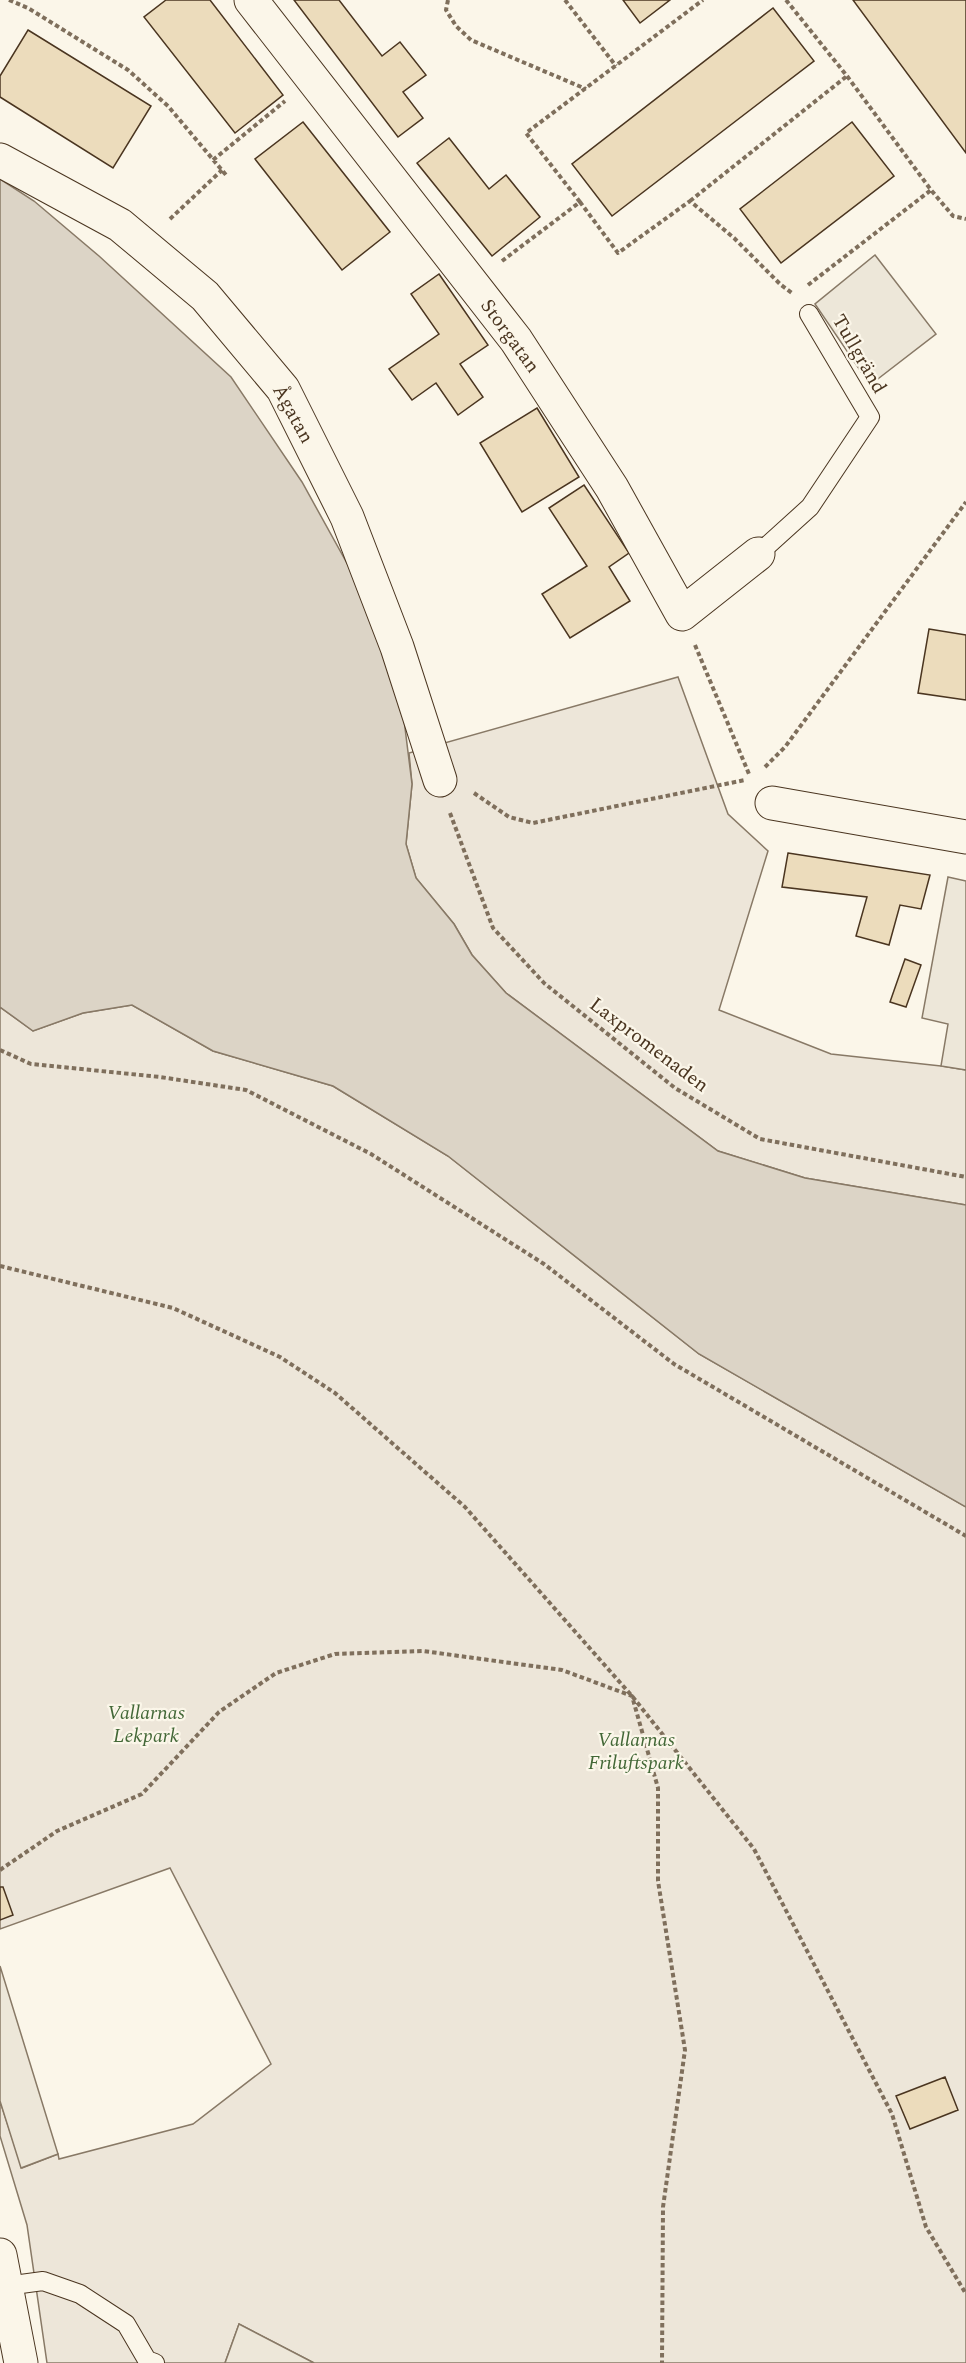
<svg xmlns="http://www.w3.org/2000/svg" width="966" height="2363" font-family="Spectral,serif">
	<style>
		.green { fill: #ede6d9; stroke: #887966; stroke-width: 1.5 }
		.parking { fill: #ede7d9; stroke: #887966; stroke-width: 1.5 }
		.water { fill: #dcd4c6; stroke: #887966; stroke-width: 1.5 }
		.building { fill: #ecdcbc; stroke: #4a3520; stroke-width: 1.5 }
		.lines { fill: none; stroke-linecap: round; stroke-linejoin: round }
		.service-casing { stroke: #4a3520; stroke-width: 20 }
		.minor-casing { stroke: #4a3520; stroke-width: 35 }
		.path { stroke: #7f6f5c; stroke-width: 4; stroke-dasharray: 4.5 3; stroke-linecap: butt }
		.service { stroke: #fbf6e9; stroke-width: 18 }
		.minor { stroke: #fbf6e9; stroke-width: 33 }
		.labels { text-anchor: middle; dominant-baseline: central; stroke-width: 4.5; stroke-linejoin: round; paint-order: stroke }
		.street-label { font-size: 20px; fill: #4a3520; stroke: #fbf6e9 }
		.park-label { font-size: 20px; font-style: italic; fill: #436837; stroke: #fbf6e9 }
	</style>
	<rect width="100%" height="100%" fill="#fbf6e9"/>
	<path class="green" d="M 678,677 L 728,814 L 768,851 L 719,1010 L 831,1054 L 941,1066 L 966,1070 L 966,1205 L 805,1178 L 718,1151 L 506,993 L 472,955 L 454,924 L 416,878 L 406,844 L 412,784 L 409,753 Z
		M 132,1005 L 213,1051 L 333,1086 L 448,1156 L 699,1354 L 966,1507 L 966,2363 L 314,2363 L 239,2324 L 225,2363 L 47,2363 L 27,2225 L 0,2136 L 0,2101 L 22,2168 L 58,2154 L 59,2159 L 193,2124 L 271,2064 L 170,1868 L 0,1929 L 0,1007 L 33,1031 L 83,1013 Z"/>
	<path class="parking" d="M 875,255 L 936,334 L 870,385 L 815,304 Z
		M 948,877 L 966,881 L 966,1070 L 941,1066 L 948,1024 L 922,1018 Z
		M 0,1966 L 58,2154 L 21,2168 L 0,2101 Z
		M 239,2324 L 314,2363 L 225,2363 Z"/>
	<path class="water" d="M 0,179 L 34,201 L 99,256 L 231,377 L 302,482 L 364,594 L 403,712 L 412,784 L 406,844 L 416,878 L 454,924 L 472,955 L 506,993 L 718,1151 L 805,1178 L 966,1205 L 966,1507 L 699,1354 L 448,1156 L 333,1086 L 213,1051 L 132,1005 L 83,1013 L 33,1031 L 0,1007 Z"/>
	<path class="building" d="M 166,0 L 210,0 L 283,95 L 235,133 L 144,17 Z
		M 294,0 L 339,0 L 382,56 L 400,42 L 426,75 L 403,92 L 423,118 L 398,137 Z
		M 623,0 L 670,0 L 640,23 Z
		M 853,0 L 966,0 L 966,153 Z
		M 773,8 L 814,61 L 612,216 L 572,164 Z
		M 28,30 L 151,106 L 113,168 L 0,97 L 0,76 Z
		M 303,122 L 390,232 L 342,270 L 255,159 Z
		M 852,122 L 894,176 L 781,263 L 740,209 Z
		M 449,138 L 489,189 L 506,175 L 540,217 L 492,256 L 417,163 Z
		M 439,274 L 488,345 L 460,364 L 483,397 L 458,415 L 436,383 L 412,400 L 389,369 L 439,334 L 411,294 Z
		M 537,408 L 579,477 L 522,512 L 480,443 Z
		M 584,485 L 629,553 L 609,567 L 630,601 L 570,638 L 542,594 L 587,566 L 549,508 Z
		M 929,629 L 966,635 L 966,700 L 918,693 Z
		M 788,853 L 930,875 L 921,909 L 900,905 L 889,945 L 856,936 L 867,897 L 782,887 Z
		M 905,959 L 921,965 L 906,1007 L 890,1002 Z
		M 0,1887 L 3,1887 L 13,1915 L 0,1920 Z
		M 945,2077 L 958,2110 L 910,2129 L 896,2096 Z"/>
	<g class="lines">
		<defs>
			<path id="service" d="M 758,554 L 810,507 L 870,417 L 809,314
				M 6,2286 L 43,2281 L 80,2294 L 126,2324 L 147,2360 L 155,2363"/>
			<path id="minor" d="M 251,0 L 516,340 L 612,488 L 682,614 L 758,554
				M 0,160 L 120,225 L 205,296 L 283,389 L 347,517 L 397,647 L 440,780
				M 772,803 L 966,837
				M 0,2255 L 21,2363"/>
		</defs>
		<use href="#service" class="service-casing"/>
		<use href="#minor" class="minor-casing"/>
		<path class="path" d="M 9,0 L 28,8 L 128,70 L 168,106 L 226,175
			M 448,0 L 446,10 L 456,26 L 471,40 L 586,89
			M 565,0 L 616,66
			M 786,0 L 847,76 L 931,190 L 953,216 L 966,219
			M 213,160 L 285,101
			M 690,201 L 847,76
			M 580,202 L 526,133 L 703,0
			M 170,219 L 222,170
			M 502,261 L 580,202 L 618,253 L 690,201 L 734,238 L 781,285 L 792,293
			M 808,285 L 931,190
			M 695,645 L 749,774
			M 765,767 L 785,747 L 966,502
			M 474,793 L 509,817 L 533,823 L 745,780
			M 450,813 L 493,928 L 544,983 L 675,1088 L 760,1139 L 966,1177
			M 0,1050 L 31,1064 L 160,1077 L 246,1090 L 371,1154 L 544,1264 L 674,1364 L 966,1536
			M 0,1266 L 173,1308 L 280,1357 L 335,1393 L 465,1507 L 632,1696 L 754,1849 L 892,2114 L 926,2227 L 966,2294
			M 0,1870 L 57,1831 L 142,1794 L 219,1712 L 276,1673 L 335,1654 L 423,1651 L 562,1670 L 632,1696 L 658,1788 L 658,1881 L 685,2050 L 663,2207 L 662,2363"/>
		<use href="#service" class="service"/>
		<use href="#minor" class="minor"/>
	</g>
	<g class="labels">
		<g class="street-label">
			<text transform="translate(510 336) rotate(54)">Storgatan</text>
			<text transform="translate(859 354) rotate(60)">Tullgränd</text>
			<text transform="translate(293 414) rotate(61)">Ågatan</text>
			<text transform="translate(649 1045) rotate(37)">Laxpromenaden</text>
		</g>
		<g class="park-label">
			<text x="146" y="1713">Vallarnas<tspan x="146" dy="23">Lekpark</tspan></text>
			<text x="636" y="1740">Vallarnas<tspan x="636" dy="23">Friluftspark</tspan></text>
		</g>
	</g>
</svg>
